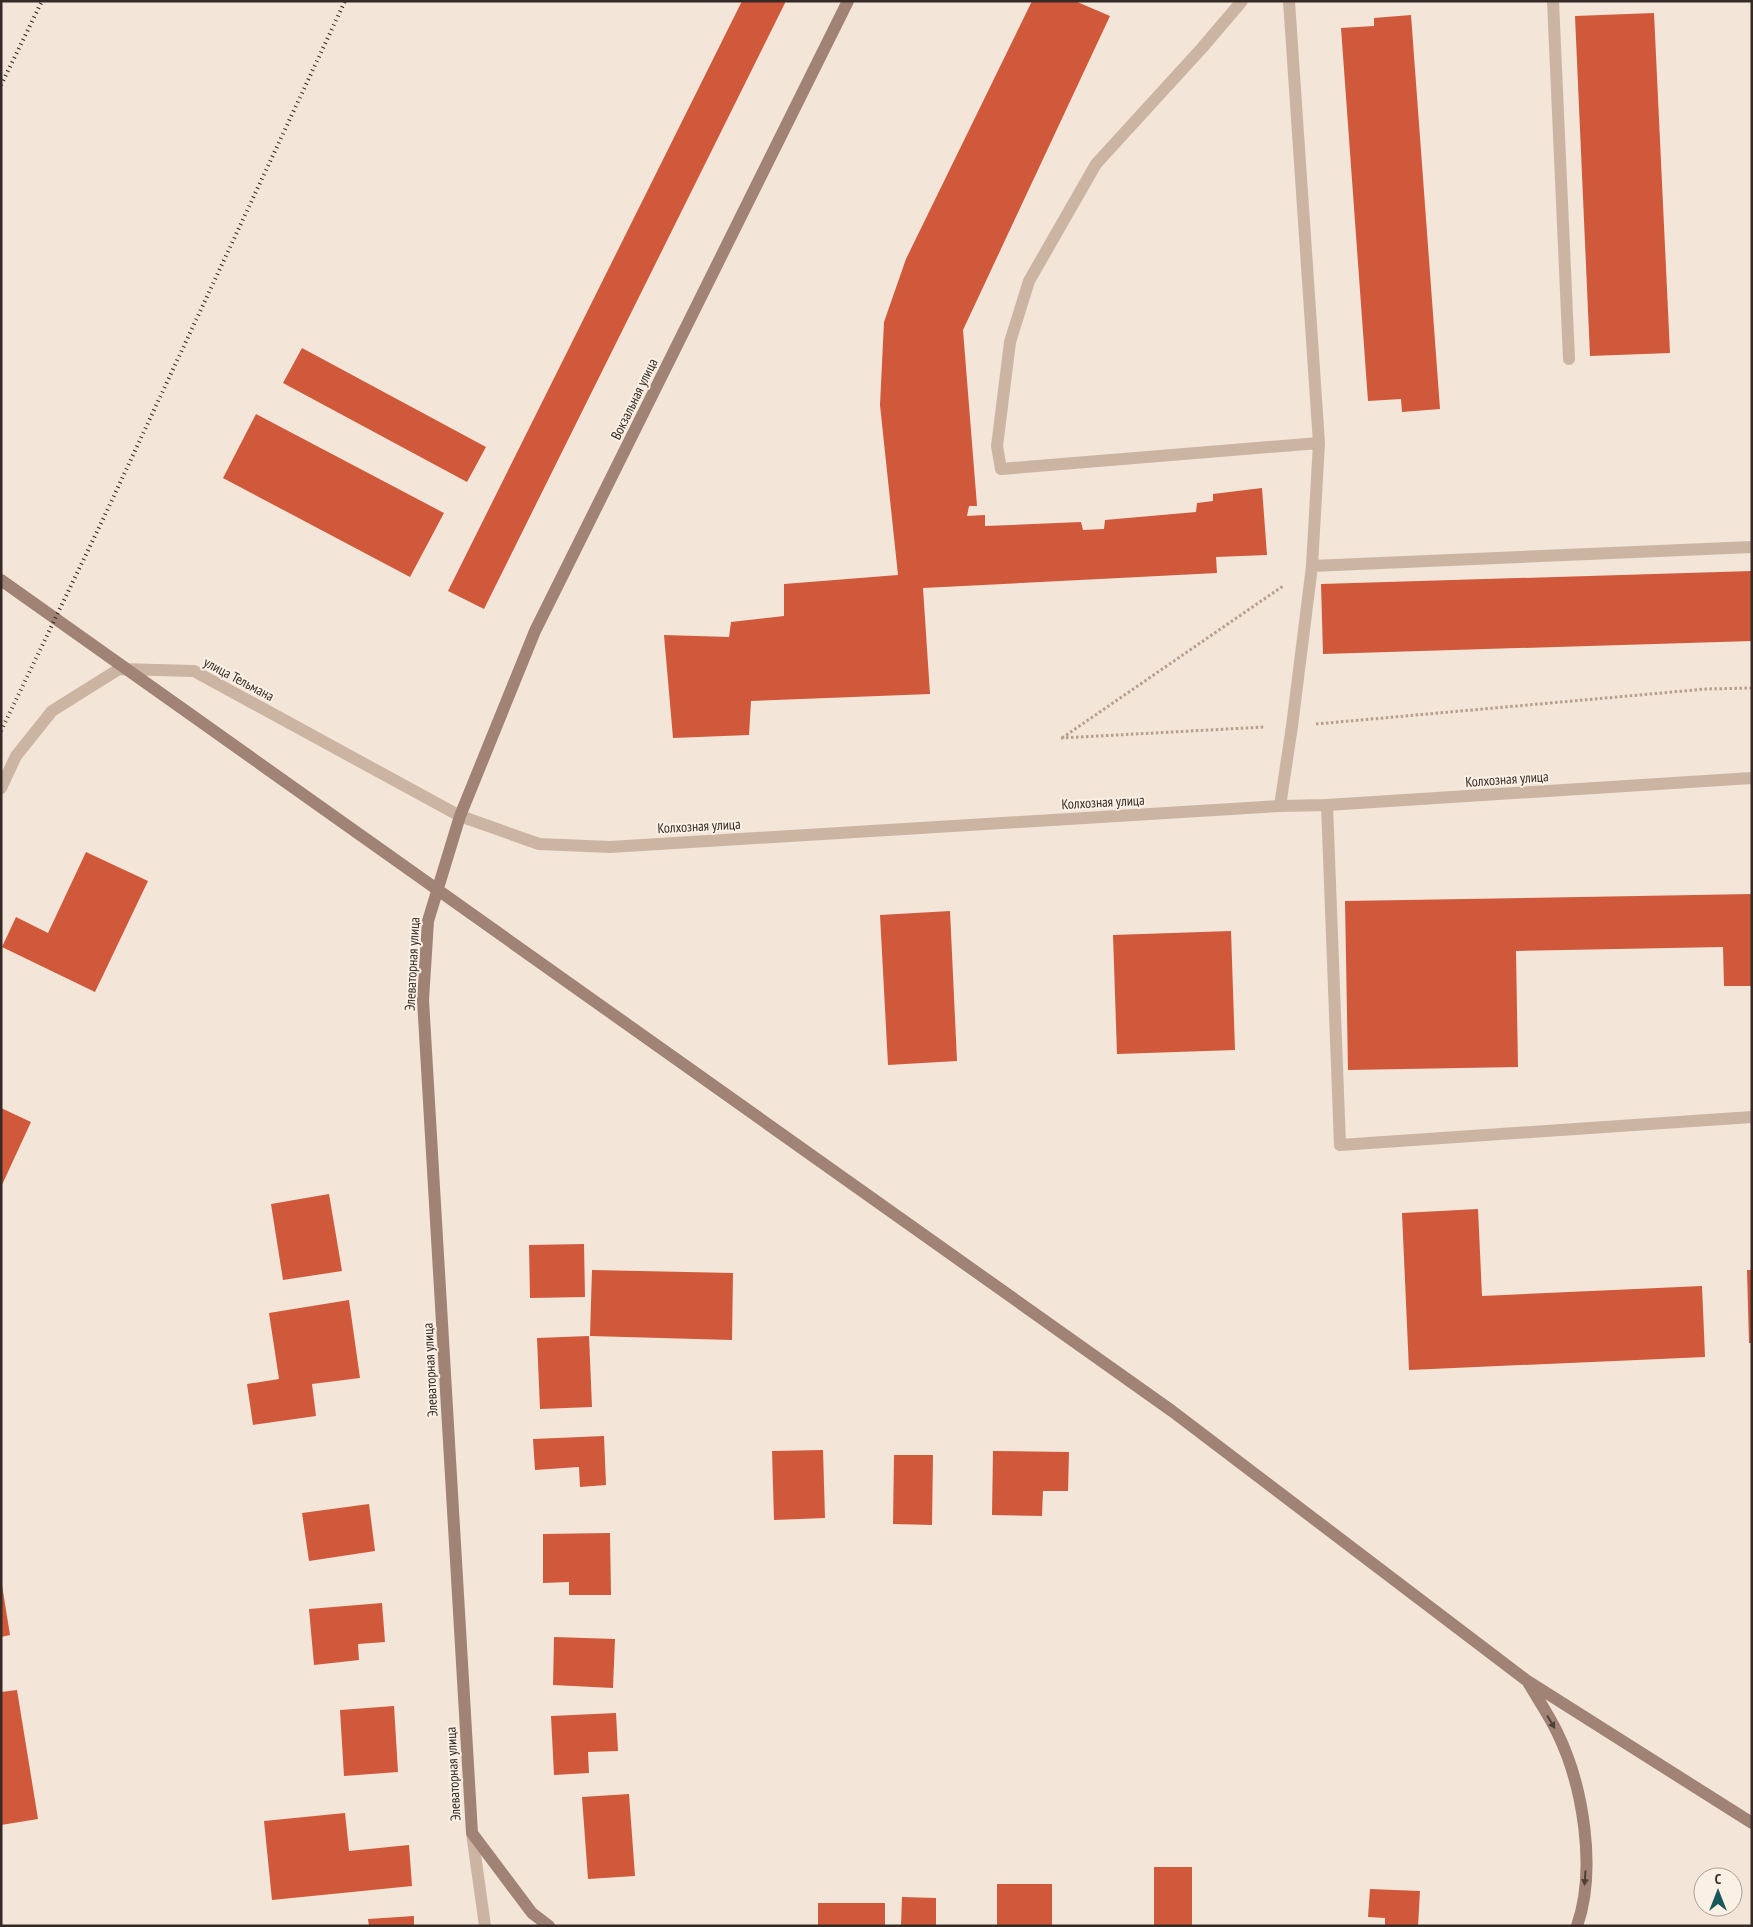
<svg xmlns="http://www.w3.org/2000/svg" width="1753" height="1927" font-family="'PT Sans Narrow',sans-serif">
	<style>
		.building { fill: #cf593a }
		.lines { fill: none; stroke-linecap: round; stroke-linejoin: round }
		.path { stroke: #b89e8d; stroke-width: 3; stroke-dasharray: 2.5 2.5; stroke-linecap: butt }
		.lane { stroke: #ccb4a3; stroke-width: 12 }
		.street { stroke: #ccb4a3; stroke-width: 12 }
		.secondary { stroke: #a08374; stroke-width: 12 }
		.rail { stroke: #362a26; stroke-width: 4; stroke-dasharray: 1 4; stroke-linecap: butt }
		.oneway { fill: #50403a }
		.labels { text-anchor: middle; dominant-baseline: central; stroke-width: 4; stroke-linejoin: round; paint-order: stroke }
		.street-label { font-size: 14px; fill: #362a26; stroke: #fbf0e4 }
	</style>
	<rect width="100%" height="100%" fill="#f3e5d8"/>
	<path class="building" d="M 742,1 L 786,1 L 484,609 L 448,591 Z
		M 1032,1 L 1075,1 L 1110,16 L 963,330 L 977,506 L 969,506 L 967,516 L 985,515 L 985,526 L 1081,522 L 1083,530 L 1104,529 L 1105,520 L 1196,512 L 1197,503 L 1213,501 L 1213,494 L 1262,488 L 1267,555 L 1216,557 L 1217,573 L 923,588 L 930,694 L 751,701 L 749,735 L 673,738 L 664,635 L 729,637 L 731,622 L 784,616 L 784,584 L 898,575 L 880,405 L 884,322 L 906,259 Z
		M 1654,13 L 1670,353 L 1590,356 L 1575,16 Z
		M 1411,15 L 1440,409 L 1402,412 L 1401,399 L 1368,401 L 1341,28 L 1374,26 L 1374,18 Z
		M 302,348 L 486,447 L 467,482 L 283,383 Z
		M 256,414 L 444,513 L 410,577 L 223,478 Z
		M 1752,571 L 1752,641 L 1323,654 L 1321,584 Z
		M 86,852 L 148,881 L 95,992 L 2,947 L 16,917 L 48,933 Z
		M 1752,894 L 1752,986 L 1724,986 L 1723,947 L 1516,951 L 1518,1067 L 1348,1070 L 1345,901 Z
		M 950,911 L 957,1061 L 888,1065 L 880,915 Z
		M 1231,931 L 1235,1050 L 1117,1054 L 1113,935 Z
		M 1,1108 L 31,1122 L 1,1187 Z
		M 329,1194 L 342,1271 L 283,1280 L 271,1204 Z
		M 1478,1209 L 1482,1296 L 1702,1286 L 1705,1357 L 1409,1370 L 1402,1213 Z
		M 584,1244 L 585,1297 L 530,1298 L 529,1245 Z
		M 592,1270 L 733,1273 L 732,1340 L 590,1336 Z
		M 1747,1270 L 1752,1270 L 1752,1343 L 1749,1343 Z
		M 349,1300 L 360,1378 L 312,1384 L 316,1416 L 253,1425 L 247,1384 L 279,1379 L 269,1313 Z
		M 589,1336 L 592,1407 L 540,1409 L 537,1338 Z
		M 604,1436 L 606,1485 L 580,1487 L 579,1467 L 535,1470 L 533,1439 Z
		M 823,1450 L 825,1518 L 774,1520 L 772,1451 Z
		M 993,1451 L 1069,1452 L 1068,1491 L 1043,1491 L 1042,1516 L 992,1515 Z
		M 894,1455 L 933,1455 L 932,1525 L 893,1524 Z
		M 369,1504 L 375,1551 L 309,1561 L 302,1513 Z
		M 610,1533 L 611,1595 L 569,1595 L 569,1582 L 543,1583 L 543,1534 Z
		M 1,1579 L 10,1635 L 1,1637 Z
		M 382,1603 L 385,1642 L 358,1644 L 359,1660 L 314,1665 L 309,1609 Z
		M 554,1637 L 615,1639 L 613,1688 L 553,1685 Z
		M 17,1690 L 38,1819 L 1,1825 L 1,1692 Z
		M 394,1706 L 398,1772 L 344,1776 L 340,1710 Z
		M 616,1713 L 618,1751 L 588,1752 L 589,1773 L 554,1775 L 551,1716 Z
		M 629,1794 L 635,1876 L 588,1879 L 582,1797 Z
		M 345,1813 L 349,1851 L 409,1845 L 412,1886 L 272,1900 L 264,1821 Z
		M 1154,1867 L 1192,1867 L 1192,1926 L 1154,1926 Z
		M 997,1884 L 1052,1884 L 1052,1926 L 997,1926 Z
		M 1370,1889 L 1420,1891 L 1418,1926 L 1385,1926 L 1385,1918 L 1368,1917 Z
		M 902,1897 L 936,1898 L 936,1926 L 901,1926 Z
		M 818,1903 L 885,1903 L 885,1926 L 818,1926 Z
		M 414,1916 L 414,1926 L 369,1926 L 368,1919 Z"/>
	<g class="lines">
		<path class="path" d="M 1316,724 L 1706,689 L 1752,688
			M 1061,738 L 1265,727
			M 1062,738 L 1283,586"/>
		<path class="lane" d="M 1242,1 L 1202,48 L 1096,164 L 1029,281 L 1010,342 L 997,446 L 1001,469 L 1319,443 L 1312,566 L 1292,726 L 1280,806
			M 1289,1 L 1319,443
			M 1553,1 L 1569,359
			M 1312,566 L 1752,547
			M 1327,805 L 1340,1145 L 1752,1117"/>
		<path class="street" d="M 1,788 L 16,756 L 52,711 L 119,669 L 194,671 L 460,816 L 539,844 L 610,847 L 1280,806 L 1327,805 L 1752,778
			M 472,1833 L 485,1926"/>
		<path class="secondary" d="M 1,580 L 1172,1411 L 1526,1680 L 1752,1823
			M 1528,1682 C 1537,1698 1549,1715 1557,1732 C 1583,1785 1597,1869 1577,1926
			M 549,1926 L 532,1913 L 472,1833 L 423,1000 L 428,921 L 460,816 L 535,631 L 848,1"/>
		<path class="rail" d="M 1,85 L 42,1
			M 1,731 L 105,515 L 345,1"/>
	</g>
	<defs><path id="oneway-solid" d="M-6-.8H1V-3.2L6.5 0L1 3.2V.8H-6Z" transform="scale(1.25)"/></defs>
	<g class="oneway">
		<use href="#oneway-solid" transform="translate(1551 1722) rotate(59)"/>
		<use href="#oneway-solid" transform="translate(1585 1878) rotate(94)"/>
	</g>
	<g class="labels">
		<g class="street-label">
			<text transform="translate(634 399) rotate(-64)">Вокзальная улица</text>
			<text transform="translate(239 679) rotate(28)">улица Тельмана</text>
			<text transform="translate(1507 779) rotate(-4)">Колхозная улица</text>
			<text transform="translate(1103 802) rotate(-3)">Колхозная улица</text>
			<text transform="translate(699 826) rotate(-3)">Колхозная улица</text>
			<text transform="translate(412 964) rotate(-87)">Элеваторная улица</text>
			<text transform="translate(430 1370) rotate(-93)">Элеваторная улица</text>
			<text transform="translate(453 1774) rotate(-93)">Элеваторная улица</text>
		</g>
	</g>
	<rect width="1753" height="1927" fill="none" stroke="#362a26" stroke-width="5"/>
	<g transform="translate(1718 1892)"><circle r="24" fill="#fbf0e4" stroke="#aca198"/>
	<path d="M0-4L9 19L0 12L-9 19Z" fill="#18585b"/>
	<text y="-8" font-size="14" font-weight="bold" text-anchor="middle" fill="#362a26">С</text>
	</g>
</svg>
